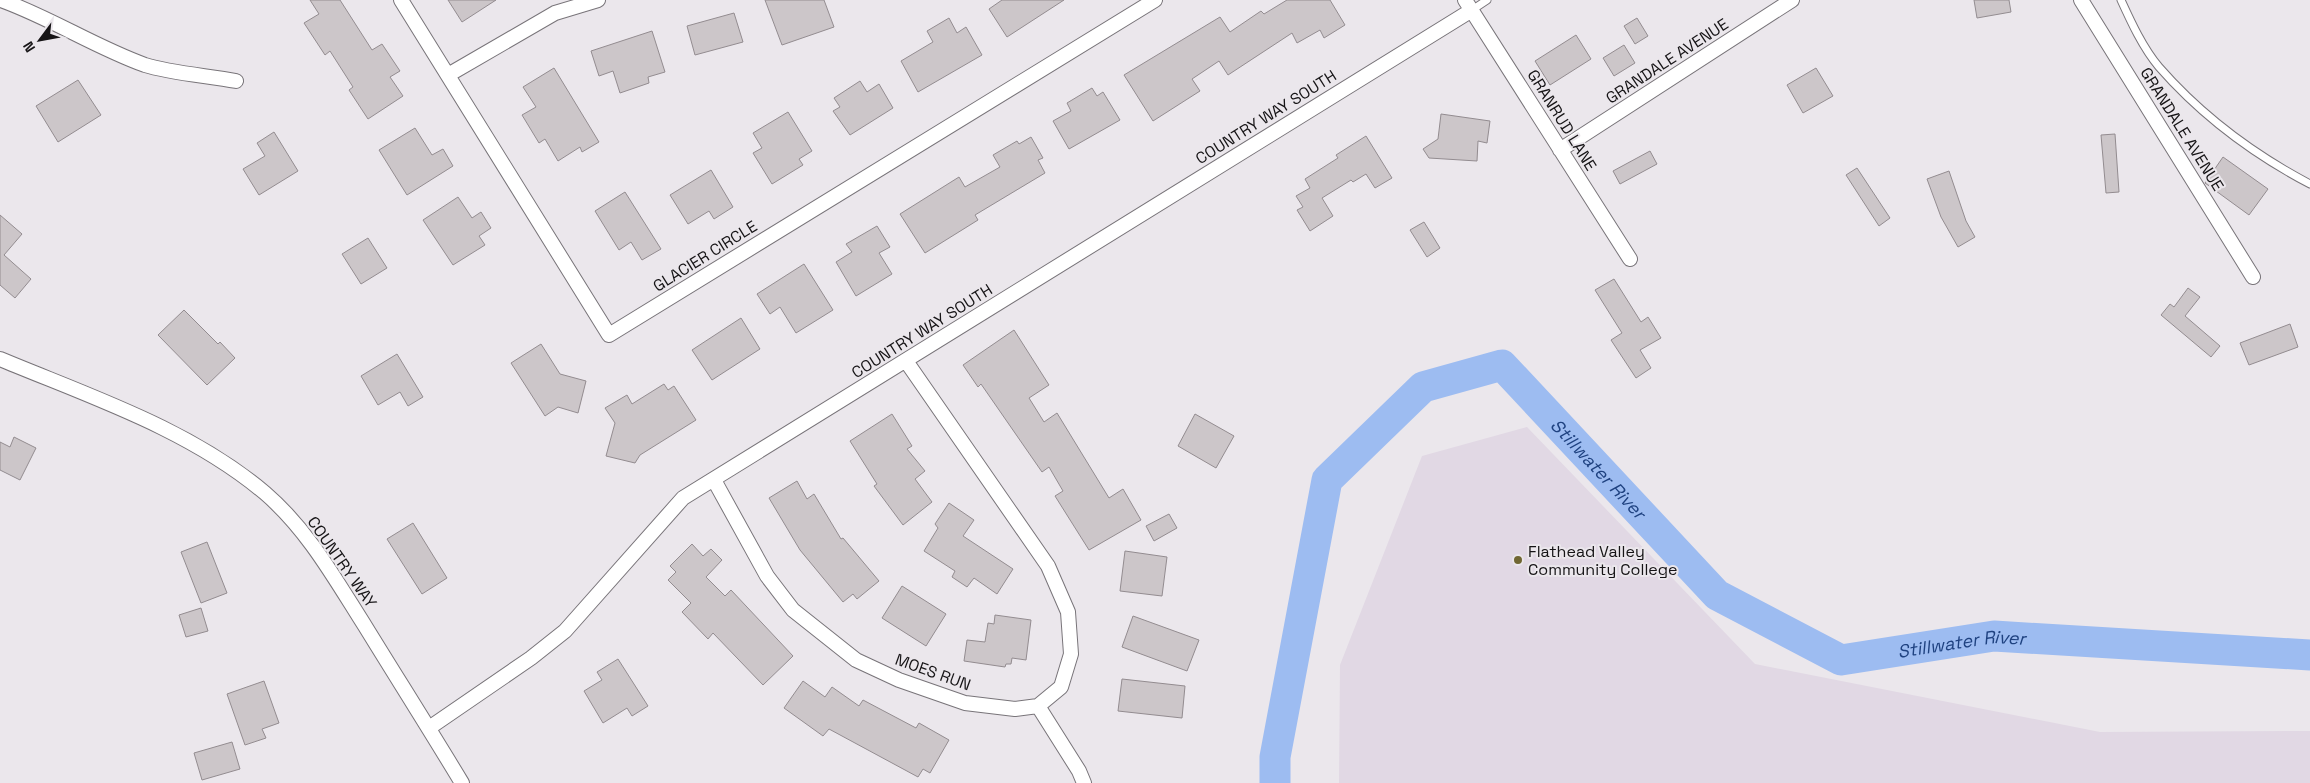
<svg xmlns="http://www.w3.org/2000/svg" width="2310" height="783" font-family="'Space Grotesk',sans-serif">
	<style>
		.built { fill: #e1d8e4 }
		.lines { fill: none; stroke-linecap: round; stroke-linejoin: round }
		.river { stroke: #9dbcf1; stroke-width: 31 }
		.building { fill: #ccc6c9; stroke: #938c90 }
		.lane-casing { stroke: #787479; stroke-width: 9 }
		.street-casing { stroke: #787479; stroke-width: 16 }
		.lane { stroke: #fff; stroke-width: 7 }
		.street { stroke: #fff; stroke-width: 14 }
		.poi-dot { fill: #706632; stroke: #ebe7ec; stroke-width: 2 }
		.labels { text-anchor: middle; dominant-baseline: central; stroke-width: 4; stroke-linejoin: round; paint-order: stroke }
		.street-label { font-size: 16px; fill: #161416; stroke: #ebe7ec }
		.poi-label { font-size: 16px; fill: #161416; stroke: #ebe7ec; text-anchor: start }
		.water-label { font-size: 18px; font-style: italic; fill: #1f4280; stroke: #ebe7ec }
	</style>
	<rect width="100%" height="100%" fill="#ebe7ec"/>
	<path class="built" d="M 1527,427 L 1755,664 L 2100,732 L 2310,731 L 2310,783 L 1339,783 L 1340,665 L 1422,456 Z"/>
	<g class="lines">
		<path class="river" id="s1" d="M 1275,783 L 1275,757 L 1327,480 L 1423,387 L 1502,365 L 1717,595 L 1841,660 L 1994,636 L 2310,655"/>
	</g>
	<path class="building" d="M 310,0 L 340,0 L 372,50 L 382,44 L 400,71 L 390,77 L 403,96 L 368,119 L 349,90 L 353,87 L 330,51 L 325,55 L 304,23 L 319,14 Z
		M 448,0 L 496,0 L 462,22 Z
		M 765,0 L 824,0 L 834,27 L 782,45 Z
		M 1002,0 L 1064,0 L 1007,37 L 989,9 Z
		M 1287,0 L 1330,0 L 1345,25 L 1324,38 L 1320,30 L 1297,43 L 1292,33 L 1228,75 L 1219,61 L 1192,79 L 1200,91 L 1153,121 L 1124,75 L 1220,17 L 1230,32 L 1261,11 L 1264,14 Z
		M 1974,0 L 2009,0 L 2011,12 L 1977,18 Z
		M 734,13 L 743,42 L 695,55 L 687,26 Z
		M 949,18 L 957,33 L 966,27 L 982,55 L 918,92 L 901,61 L 933,42 L 927,31 Z
		M 1637,18 L 1648,36 L 1635,44 L 1624,26 Z
		M 652,31 L 665,72 L 648,77 L 649,83 L 620,93 L 613,71 L 599,76 L 591,51 Z
		M 1576,35 L 1591,59 L 1550,85 L 1535,61 Z
		M 1624,45 L 1635,63 L 1614,76 L 1603,58 Z
		M 554,68 L 599,142 L 582,152 L 580,147 L 558,161 L 545,139 L 539,143 L 522,115 L 536,107 L 523,87 Z
		M 1816,68 L 1833,96 L 1803,113 L 1787,85 Z
		M 78,80 L 101,115 L 58,142 L 36,106 Z
		M 860,81 L 867,92 L 879,84 L 893,108 L 850,135 L 833,111 L 840,107 L 834,98 Z
		M 1092,88 L 1097,96 L 1103,92 L 1120,120 L 1069,149 L 1053,121 L 1071,111 L 1067,103 Z
		M 788,112 L 812,151 L 799,159 L 803,165 L 772,184 L 753,153 L 762,148 L 753,133 Z
		M 1441,114 L 1490,121 L 1487,143 L 1478,141 L 1477,161 L 1429,158 L 1423,149 L 1438,139 Z
		M 415,128 L 432,155 L 443,149 L 453,166 L 407,195 L 379,150 Z
		M 274,132 L 298,171 L 259,195 L 243,169 L 265,156 L 257,143 Z
		M 2115,134 L 2119,192 L 2106,193 L 2101,135 Z
		M 1366,136 L 1392,178 L 1375,188 L 1366,174 L 1353,182 L 1351,180 L 1322,198 L 1333,216 L 1310,231 L 1297,210 L 1303,207 L 1296,196 L 1310,188 L 1305,179 L 1338,158 L 1336,155 Z
		M 1031,137 L 1043,158 L 1038,160 L 1045,173 L 975,215 L 978,220 L 925,253 L 900,214 L 959,177 L 965,187 L 1000,167 L 993,155 L 1017,141 L 1019,144 Z
		M 1650,151 L 1657,164 L 1620,184 L 1613,171 Z
		M 2223,157 L 2268,189 L 2249,215 L 2205,183 Z
		M 1857,168 L 1890,218 L 1879,226 L 1846,175 Z
		M 711,170 L 733,207 L 714,219 L 709,211 L 688,224 L 670,195 Z
		M 1949,171 L 1966,221 L 1975,237 L 1958,247 L 1941,217 L 1927,179 Z
		M 625,192 L 661,249 L 642,260 L 631,242 L 619,250 L 595,211 Z
		M 458,197 L 472,218 L 481,212 L 491,228 L 479,236 L 485,245 L 453,265 L 423,220 Z
		M 0,215 L 22,234 L 4,255 L 31,279 L 15,298 L 0,285 Z
		M 1424,222 L 1440,248 L 1427,257 L 1410,230 Z
		M 877,226 L 890,247 L 879,253 L 892,274 L 856,296 L 836,262 L 852,252 L 846,244 Z
		M 368,238 L 387,268 L 361,284 L 342,254 Z
		M 804,264 L 833,310 L 796,333 L 780,307 L 770,314 L 757,294 Z
		M 1614,279 L 1641,322 L 1648,317 L 1661,338 L 1640,350 L 1651,368 L 1636,378 L 1611,340 L 1622,333 L 1595,290 Z
		M 2188,288 L 2200,297 L 2185,316 L 2220,346 L 2211,357 L 2161,315 L 2170,304 L 2174,307 Z
		M 184,310 L 218,344 L 220,342 L 235,358 L 207,385 L 158,335 Z
		M 741,318 L 760,349 L 712,380 L 692,350 Z
		M 2290,324 L 2298,347 L 2249,365 L 2240,343 Z
		M 1014,330 L 1049,385 L 1029,398 L 1044,422 L 1057,413 L 1109,498 L 1123,489 L 1141,520 L 1089,550 L 1055,496 L 1063,491 L 1049,467 L 1042,472 L 981,384 L 978,387 L 963,365 Z
		M 541,344 L 560,374 L 586,381 L 578,413 L 558,407 L 545,416 L 511,363 Z
		M 397,354 L 423,397 L 408,406 L 400,392 L 378,405 L 361,376 Z
		M 664,384 L 668,390 L 674,386 L 696,420 L 640,455 L 635,463 L 606,456 L 615,423 L 605,408 L 627,395 L 632,404 Z
		M 892,414 L 912,446 L 907,449 L 925,471 L 915,479 L 932,502 L 903,525 L 874,486 L 877,484 L 850,441 Z
		M 1195,414 L 1234,436 L 1216,468 L 1178,446 Z
		M 14,437 L 36,448 L 20,480 L 0,470 L 0,442 L 10,447 Z
		M 797,481 L 807,499 L 814,494 L 841,539 L 843,538 L 879,581 L 857,599 L 853,594 L 843,602 L 800,550 L 769,498 Z
		M 949,503 L 974,520 L 963,536 L 1013,569 L 997,594 L 974,578 L 967,587 L 952,577 L 955,571 L 924,551 L 938,528 L 935,524 Z
		M 1169,514 L 1177,528 L 1154,541 L 1146,526 Z
		M 413,523 L 447,578 L 422,594 L 387,539 Z
		M 207,542 L 227,593 L 201,603 L 181,552 Z
		M 692,544 L 703,556 L 711,549 L 722,560 L 706,577 L 725,596 L 731,590 L 793,656 L 763,685 L 713,633 L 708,639 L 682,612 L 691,603 L 668,580 L 676,572 L 670,566 Z
		M 1125,551 L 1167,557 L 1162,596 L 1120,591 Z
		M 902,586 L 946,614 L 926,646 L 882,618 Z
		M 201,608 L 208,631 L 186,637 L 179,615 Z
		M 995,615 L 1031,620 L 1026,660 L 1012,658 L 1011,664 L 1006,664 L 1005,667 L 964,661 L 967,640 L 985,642 L 988,623 L 994,624 Z
		M 1133,616 L 1199,640 L 1187,671 L 1122,647 Z
		M 618,659 L 648,706 L 632,716 L 627,708 L 603,723 L 584,691 L 602,680 L 597,672 Z
		M 1122,679 L 1185,686 L 1182,718 L 1118,711 Z
		M 264,681 L 279,723 L 262,729 L 266,738 L 245,745 L 227,694 Z
		M 803,681 L 825,697 L 832,687 L 859,706 L 863,700 L 916,728 L 919,723 L 949,740 L 930,773 L 923,769 L 918,777 L 829,729 L 823,736 L 784,708 Z
		M 232,742 L 240,769 L 202,780 L 194,753 Z"/>
	<g class="lines">
		<defs>
			<path id="lane" d="M 2121,0 C 2131,22 2143,48 2159,67 C 2201,115 2253,154 2310,184
				M 1472,10 L 1487,0"/>
			<path id="street" d="M 1,0 C 51,18 95,47 145,65 C 170,73 210,76 236,81
				M 401,0 L 609,335 L 1155,0
				M 1465,0 L 1630,259
				M 2081,0 L 2253,277
				M 448,75 L 555,13 L 598,0
				M 1560,150 L 1792,0
				M 0,359 C 91,397 189,429 265,493 C 308,530 335,579 365,626 C 397,678 430,730 462,783
				M 714,480 L 767,576 L 793,610 L 856,660 L 899,680 L 965,703 L 1015,709 L 1038,706 L 1061,687 L 1071,654 L 1068,612 L 1048,566 L 906,361
				M 1038,706 L 1079,771 L 1084,783
				M 429,728 L 531,658 L 565,631 L 683,498 L 1472,10"/>
		</defs>
		<use href="#lane" class="lane-casing"/>
		<use href="#street" class="street-casing"/>
		<use href="#lane" class="lane"/>
		<use href="#street" class="street"/>
	</g>
	<circle class="poi-dot" cx="1518" cy="560" r="5"/>
	<g class="labels">
		<g class="street-label">
			<text transform="translate(1667 61) rotate(-33)">GRANDALE AVENUE</text>
			<text transform="translate(1266 117) rotate(-32)">COUNTRY WAY SOUTH</text>
			<text transform="translate(1562 120) rotate(58)">GRANRUD LANE</text>
			<text transform="translate(2182 129) rotate(58)">GRANDALE AVENUE</text>
			<text transform="translate(705 256) rotate(-32)">GLACIER CIRCLE</text>
			<text transform="translate(922 331) rotate(-32)">COUNTRY WAY SOUTH</text>
			<text transform="translate(342 562) rotate(55)">COUNTRY WAY</text>
			<text transform="translate(933 672) rotate(20)">MOES RUN</text>
		</g>
		<g class="poi-label">
			<text x="1528" y="551">Flathead Valley<tspan x="1528" dy="18">Community College</tspan></text>
		</g>
		<g class="water-label">
			<text stroke="none"><textPath href="#s1" startOffset="665">Stillwater River</textPath></text>
			<text stroke="none"><textPath href="#s1" startOffset="1100">Stillwater River</textPath></text>
		</g>
	</g>
	<g transform="translate(40 40) rotate(238)" stroke="#ebe7ec" stroke-width="4" paint-order="stroke">
	<path d="M0-4L9 19L0 12L-9 19Z" fill="#161416"/>
	<text y="-8" font-size="14" font-weight="bold" text-anchor="middle" fill="#161416">N</text>
	</g>
</svg>
